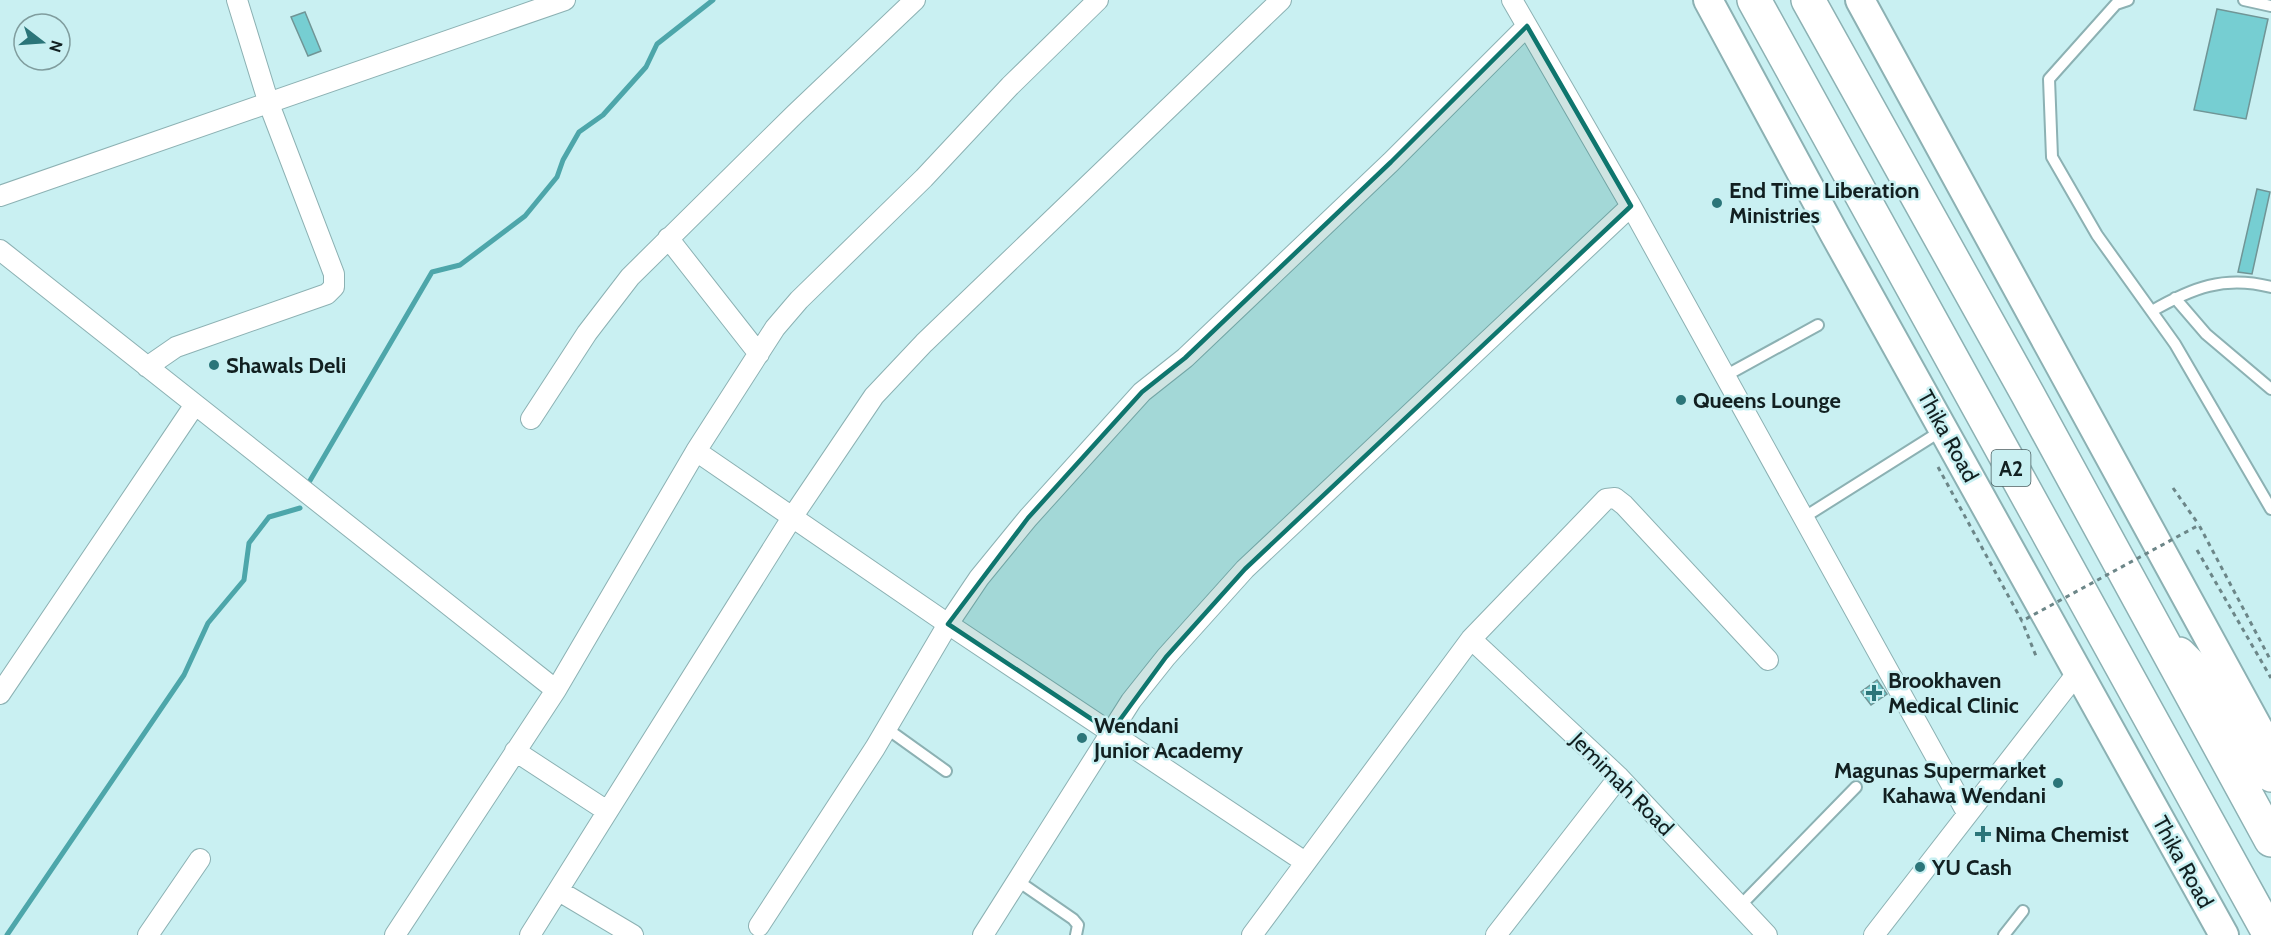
<svg xmlns="http://www.w3.org/2000/svg" width="2271" height="935" font-family="Cabin,sans-serif">
	<style>
		.lines { fill: none; stroke-linecap: round; stroke-linejoin: round }
		.stream { stroke: #4da6aa; stroke-width: 5 }
		.building { fill: #76ced2; stroke: #709596; stroke-width: 1.5 }
		.lane-casing { stroke: #8cb1b3; stroke-width: 14 }
		.street-casing { stroke: #8cb1b3; stroke-width: 22 }
		.secondary-casing { stroke: #8cb1b3; stroke-width: 32 }
		.highway-casing { stroke: #8cb1b3; stroke-width: 36 }
		.path { stroke: #6c8688; stroke-width: 3; stroke-dasharray: 4.5 4.5; stroke-linecap: butt }
		.lane { stroke: #fff; stroke-width: 10 }
		.street { stroke: #fff; stroke-width: 20 }
		.secondary { stroke: #fff; stroke-width: 28 }
		.highway { stroke: #fff; stroke-width: 33 }
		.path-bridge { stroke: #6c8688; stroke-width: 3; stroke-dasharray: 4.5 4.5; stroke-linecap: butt }
		.marked { fill: #0f766e; fill-opacity: 0.2; stroke: #0f766e; stroke-width: 4.5; stroke-linejoin: round }
		.poi-dot { fill: #2b7579; stroke: #c9f0f2; stroke-width: 2 }
		.labels { text-anchor: middle; dominant-baseline: central; stroke-width: 5; stroke-linejoin: round; paint-order: stroke }
		.shield { fill: #c9f0f2; stroke: #495e60; stroke-width: 1.5 }
		.shield-label { font-size: 21px; font-weight: bold; fill: #122021 }
		.poi-label { font-size: 22px; font-weight: bold; fill: #122021; stroke: #c9f0f2; text-anchor: start }
		.street-label { font-size: 22px; fill: #122021; stroke: #c9f0f2 }
	</style>
	<rect width="100%" height="100%" fill="#c9f0f2"/>
	<g class="lines">
		<path class="stream" d="M 308,484 L 432,272 L 460,265 L 525,216 L 557,177 L 563,160 L 579,132 L 603,115 L 646,67 L 657,44 L 713,0
			M 7,935 L 184,675 L 208,623 L 244,580 L 249,543 L 269,517 L 300,508"/>
	</g>
	<path class="building" d="M 2217,9 L 2268,19 L 2246,119 L 2194,110 Z
		M 305,12 L 321,51 L 308,56 L 291,17 Z
		M 2257,189 L 2270,192 L 2252,274 L 2238,272 Z
		M 1877,680 L 1887,694 L 1871,705 L 1861,692 Z"/>
	<g class="lines">
		<defs>
			<path id="lane" d="M 2128,0 L 2116,4 L 2049,79 L 2052,157 L 2097,235 L 2175,344 L 2271,509
				M 2244,0 L 2271,6
				M 2175,298 L 2206,334 L 2271,389
				M 2152,311 C 2192,288 2224,275 2271,287
				M 1725,376 L 1818,325
				M 1803,518 L 1941,431
				M 886,728 L 946,771
				M 1018,881 L 1073,919 L 1078,925 L 1076,935
				M 1739,907 L 1856,787
				M 2004,935 L 2023,911"/>
			<path id="street" d="M 1512,0 L 1631,206 L 1967,813
				M 0,196 L 565,0
				M 668,238 L 759,354
				M 0,250 L 556,690
				M 147,367 L 176,347 L 327,294 L 334,287 L 334,274 L 269,104 L 237,0
				M 531,419 L 587,333 L 630,277 L 795,114 L 915,0
				M 696,451 L 948,624 L 1305,862
				M 1471,639 L 1619,777 L 1767,935
				M 0,694 L 194,406
				M 515,751 L 607,811
				M 559,891 L 633,935
				M 759,926 L 875,748 L 948,624 L 979,578 L 1028,518 L 1142,392 L 1185,358 L 1391,162 L 1527,26
				M 148,935 L 200,859
				M 395,935 L 556,690 L 696,451 L 775,328 L 799,300 L 924,178 L 1010,86 L 1098,0
				M 530,935 L 793,516 L 874,396 L 924,343 L 1281,0
				M 983,935 L 1131,701 L 1166,657 L 1245,569 L 1631,206
				M 1252,935 L 1471,639 L 1606,499 L 1615,498 L 1624,505 L 1768,660
				M 1496,935 L 1619,777
				M 1874,935 L 2078,672"/>
			<path id="secondary" d="M 1708,0 L 1834,233 L 2224,935
				M 1860,0 L 2268,746"/>
			<path id="highway" d="M 1754,0 L 2270,935
				M 1808,0 L 2027,393 L 2271,840
				M 2179,654 L 2218,693 L 2271,775"/>
		</defs>
		<use href="#lane" class="lane-casing"/>
		<use href="#street" class="street-casing"/>
		<use href="#secondary" class="secondary-casing"/>
		<use href="#highway" class="highway-casing"/>
		<path class="path" d="M 2173,488 L 2199,525
			M 2197,550 L 2271,678
			M 2024,626 L 2036,656"/>
		<use href="#lane" class="lane"/>
		<use href="#street" class="street"/>
		<use href="#secondary" class="secondary"/>
		<use href="#highway" class="highway"/>
		<path class="path-bridge" d="M 1938,467 L 2022,621 L 2199,525 L 2271,661"/>
	</g>
	<path class="marked" d="M 1527,26 L 1631,206 L 1245,569 L 1166,657 L 1111,732 L 948,624 L 1028,518 L 1142,392 L 1185,358 L 1391,162 Z"/>
	<g class="poi-dot">
		<circle cx="1717" cy="203" r="6"/>
		<circle cx="214" cy="365" r="6"/>
		<circle cx="1681" cy="400" r="6"/>
		<path d="M1871 684h6v6h6v6h-6v6h-6v-6h-6v-6h6z"/>
		<circle cx="1082" cy="738" r="6"/>
		<circle cx="2058" cy="783" r="6"/>
		<path d="M1980 825h6v6h6v6h-6v6h-6v-6h-6v-6h6z"/>
		<circle cx="1920" cy="867" r="6"/>
	</g>
	<g class="labels">
		<rect class="shield" x="1991.5" y="450" width="39" height="36" rx="4.5"/>
		<g class="shield-label">
			<text x="2011" y="468">A2</text>
		</g>
		<g class="poi-label">
			<text x="1729" y="190">End Time Liberation<tspan x="1729" dy="25">Ministries</tspan></text>
			<text x="226" y="365">Shawals Deli</text>
			<text x="1693" y="400">Queens Lounge</text>
			<text x="1888" y="680">Brookhaven<tspan x="1888" dy="25">Medical Clinic</tspan></text>
			<text x="1094" y="725">Wendani<tspan x="1094" dy="25">Junior Academy</tspan></text>
			<text x="2046" y="770" text-anchor="end">Magunas Supermarket<tspan x="2046" dy="25">Kahawa Wendani</tspan></text>
			<text x="1995" y="834">Nima Chemist</text>
			<text x="1932" y="867">YU Cash</text>
		</g>
		<g class="street-label">
			<text transform="translate(1948 436) rotate(61)">Thika Road</text>
			<text transform="translate(1622 784) rotate(45)">Jemimah Road</text>
			<text transform="translate(2183 862) rotate(61)">Thika Road</text>
		</g>
	</g>
	<g transform="translate(42 42) rotate(107)"><circle r="28" fill="#c9f0f2" stroke="#809d9e" stroke-width="1.5"/>
	<path d="M0-4.5L10 22L0 15L-10 22Z" fill="#2b7579"/>
	<text y="-9" font-size="16" font-weight="bold" text-anchor="middle" fill="#122021">N</text>
	</g>
</svg>
